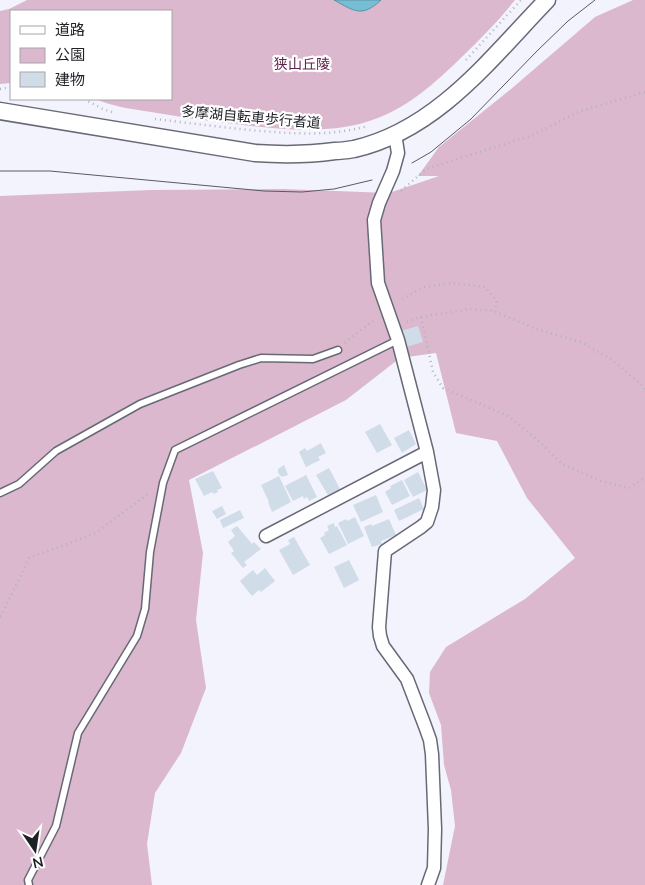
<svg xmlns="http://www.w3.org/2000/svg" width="645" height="885" font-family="Mulish,'Noto Sans JP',sans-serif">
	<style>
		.green { fill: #dbb8ce }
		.water { fill: #76bed4; stroke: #5c8fa0 }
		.building { fill: #d0dce8 }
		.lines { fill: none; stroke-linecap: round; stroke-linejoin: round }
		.service-casing { stroke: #676977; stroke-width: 9 }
		.minor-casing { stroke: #676977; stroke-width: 15 }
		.tertiary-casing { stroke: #676977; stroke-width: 19 }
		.path { stroke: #b2b3bc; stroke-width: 2.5; stroke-dasharray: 1 4; stroke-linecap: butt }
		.service { stroke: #fff; stroke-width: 6 }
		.minor { stroke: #fff; stroke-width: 12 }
		.tertiary { stroke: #fff; stroke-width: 16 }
		.tram { stroke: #595a61; stroke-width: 1 }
		.labels { text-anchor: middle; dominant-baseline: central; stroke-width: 4.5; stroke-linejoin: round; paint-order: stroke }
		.park-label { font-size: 14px; fill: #62224f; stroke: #fff }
		.street-label { font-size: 14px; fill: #1f2026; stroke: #fff }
	</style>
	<rect width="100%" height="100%" fill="#f2f3fd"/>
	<path class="green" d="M 27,0 L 334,0 C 354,11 362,18 381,0 L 515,0 C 500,19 483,36 466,53 C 435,83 406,111 363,123 C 316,136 259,127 212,121 C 191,119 172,115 151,112 C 133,109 113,107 96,99 L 171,99 L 171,11 L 11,11 L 11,83 L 0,84 L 0,11 L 9,9 Z
		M 633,0 L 645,0 L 645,885 L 443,885 L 455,826 L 451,790 L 444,765 L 441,725 L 429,693 L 430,672 L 446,647 L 525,599 L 575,558 L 527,498 L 497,441 L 456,433 L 436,353 L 400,358 L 346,400 L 189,480 L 203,553 L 196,620 L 206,688 L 181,753 L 155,793 L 147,844 L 152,885 L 0,885 L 0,196 L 151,190 L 283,189 L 389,193 L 439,176 L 418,176 L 439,147 L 511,89 L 595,17 Z"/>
	<path class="water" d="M 334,0 L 381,0 C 362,18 354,11 334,0 Z"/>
	<path class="building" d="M 418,326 L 423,342 L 406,347 L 401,331 Z
		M 380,424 L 392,445 L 377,453 L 365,432 Z
		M 409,430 L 416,444 L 402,453 L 394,438 Z
		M 321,443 L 326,453 L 318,457 L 320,460 L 306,467 L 299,452 L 305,448 L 307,451 Z
		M 284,465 L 288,475 L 282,477 L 278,473 L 278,469 Z
		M 329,468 L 340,489 L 328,495 L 316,475 Z
		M 213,471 L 222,488 L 217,490 L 218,492 L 214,494 L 212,492 L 204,496 L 195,479 Z
		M 418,472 L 427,490 L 413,497 L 404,480 Z
		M 306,475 L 317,497 L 309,501 L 307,497 L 304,499 L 303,496 L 293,501 L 285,486 Z
		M 279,476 L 291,502 L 272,512 L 268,502 L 269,502 L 261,485 Z
		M 402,480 L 410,496 L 392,505 L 385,492 L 391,488 L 390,486 Z
		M 376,495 L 383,512 L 361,522 L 353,505 Z
		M 419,498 L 424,509 L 399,521 L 394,510 Z
		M 222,506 L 226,514 L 217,519 L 212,511 Z
		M 240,510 L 244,518 L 223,528 L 220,520 Z
		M 355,517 L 364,536 L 348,544 L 338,523 L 346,519 L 347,521 Z
		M 389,519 L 396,535 L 381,541 L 382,544 L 372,547 L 364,527 L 371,524 L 372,526 Z
		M 334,523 L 335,527 L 337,526 L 347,545 L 329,554 L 320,538 L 325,535 L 324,533 L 329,530 L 327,526 Z
		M 237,526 L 252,544 L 254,542 L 261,549 L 244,562 L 247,565 L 243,568 L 231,553 L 234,551 L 228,542 L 235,536 L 231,530 Z
		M 294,537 L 310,565 L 293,575 L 279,550 L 290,544 L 288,540 Z
		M 349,560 L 359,580 L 344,588 L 334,567 Z
		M 265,568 L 275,581 L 261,592 L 259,590 L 252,596 L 240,581 L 253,570 L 257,575 Z"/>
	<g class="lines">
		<defs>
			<path id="service" d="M 0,493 L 19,484 L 56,451 L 140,404 L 239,365 L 261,358 L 313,359 L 338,350
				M 29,885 L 28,880 L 56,826 L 78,733 L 137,636 L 145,609 L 150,552 L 163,483 L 175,450 L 398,340"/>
			<path id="minor" d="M 395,134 L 398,153 L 393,171 L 379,203 L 374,220 L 378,283 L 398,340 L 427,452 L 434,490 L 432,507 L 427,522 L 421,527 L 385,551 L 379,627 L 380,636 L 383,646 L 407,679 L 425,726 L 430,740 L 432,754 L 435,829 L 434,868 L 428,885
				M 266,536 L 427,452"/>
			<path id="tertiary" d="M 0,111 L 255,153 C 284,155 306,155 335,151 C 341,151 348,150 354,149 C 437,130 491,58 547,0"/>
		</defs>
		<use href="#service" class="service-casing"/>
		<use href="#minor" class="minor-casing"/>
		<use href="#tertiary" class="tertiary-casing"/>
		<path class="path" d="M 466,60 L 521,0
			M 0,89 L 11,87
			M 84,99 L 103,109 L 112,112
			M 155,119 C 190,123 226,128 261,131 C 298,134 331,136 368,126
			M 401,191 L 426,169 L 533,135 L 578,112 L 645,92
			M 402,299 L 425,287 L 453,283 L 485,287 L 497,301 L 494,311
			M 421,317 L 433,372 L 443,388 L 508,416 L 541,443 L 562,464 L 601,481 L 629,488 L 645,478
			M 407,322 L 421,317 L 469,309 L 494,311 L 536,329 L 581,342 L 612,360 L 642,385 L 645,389
			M 345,343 L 353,336 L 373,321
			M 0,616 L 1,616 L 29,558 L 94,534 L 149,493"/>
		<use href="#service" class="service"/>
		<use href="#minor" class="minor"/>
		<use href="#tertiary" class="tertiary"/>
		<path class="tram" d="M 412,163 L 431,152 L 471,119 L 537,51 L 568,21 L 595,0
			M 0,171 L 50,171 L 264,191 L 302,192 L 334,189 L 372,180"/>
	</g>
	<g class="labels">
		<g class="park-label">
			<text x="302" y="64">狭山丘陵</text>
		</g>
		<g class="street-label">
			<text transform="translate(251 117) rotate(5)">多摩湖自転車歩行者道</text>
		</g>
	</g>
	<rect x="10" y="10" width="162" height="90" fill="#ffffff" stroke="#a5a6a8"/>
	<rect x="20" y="26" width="25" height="8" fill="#ffffff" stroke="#a5a6a8"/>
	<text x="55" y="35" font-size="15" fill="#1f2026">道路</text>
	<rect x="20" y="48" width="25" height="15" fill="#dbb8ce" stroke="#a5a6a8"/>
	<text x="55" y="60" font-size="15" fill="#1f2026">公園</text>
	<rect x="20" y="72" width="25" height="15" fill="#d0dce8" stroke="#a5a6a8"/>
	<text x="55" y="85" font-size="15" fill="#1f2026">建物</text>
	<g transform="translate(35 850) rotate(167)" stroke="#ffffff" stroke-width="4" paint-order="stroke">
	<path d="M0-4L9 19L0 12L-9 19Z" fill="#1f2026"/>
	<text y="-8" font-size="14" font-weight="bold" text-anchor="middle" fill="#1f2026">N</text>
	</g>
</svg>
